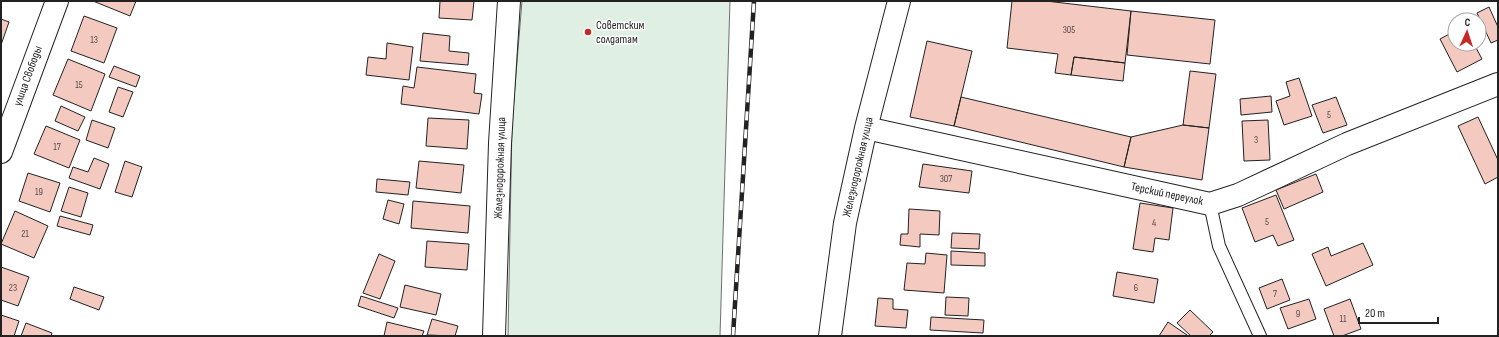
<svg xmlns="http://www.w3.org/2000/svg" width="1499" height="337" font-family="'Sofia Sans Condensed',sans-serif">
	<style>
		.green { fill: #e0efe3; stroke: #6f6f6f }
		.building { fill: #f3c9c0; stroke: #222 }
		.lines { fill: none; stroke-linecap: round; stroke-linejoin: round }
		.lane-casing { stroke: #222; stroke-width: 14 }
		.street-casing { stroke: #222; stroke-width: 24 }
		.lane { stroke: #fff; stroke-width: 12 }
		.street { stroke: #fff; stroke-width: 22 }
		.rail-casing { stroke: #222; stroke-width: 4.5 }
		.rail { stroke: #fff; stroke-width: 3; stroke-dasharray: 9; stroke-linecap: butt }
		.poi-dot { fill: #c62828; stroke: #fff; stroke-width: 1.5 }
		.labels { text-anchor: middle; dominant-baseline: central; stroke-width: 3; stroke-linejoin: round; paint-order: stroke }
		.number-label { font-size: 10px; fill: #564c4a }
		.poi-label { font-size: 12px; fill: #222; stroke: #fff; text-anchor: start }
		.street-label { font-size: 12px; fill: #222; stroke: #fff }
	</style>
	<rect width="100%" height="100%" fill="#fff"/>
	<path class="green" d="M 522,1 L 730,1 L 720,336 L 508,336 L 512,123 Z"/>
	<path class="building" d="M 93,1 L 136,1 L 130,16 Z
		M 440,1 L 474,1 L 472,20 L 439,18 Z
		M 1012,1 L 1046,1 L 1131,11 L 1125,63 L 1074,57 L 1071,75 L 1055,73 L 1058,54 L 1007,48 Z
		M 1489,7 L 1498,27 L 1498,40 L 1491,43 L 1477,13 Z
		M 1131,11 L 1215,20 L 1210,64 L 1127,55 Z
		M 84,16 L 117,28 L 104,63 L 71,51 Z
		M 1,19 L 9,22 L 1,45 Z
		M 1455,31 L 1455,44 L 1474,44 L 1482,59 L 1457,72 L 1440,39 Z
		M 423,33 L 450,36 L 449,51 L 469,53 L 468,65 L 420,61 Z
		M 927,41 L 972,51 L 954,126 L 910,117 Z
		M 387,43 L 413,47 L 409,80 L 366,75 L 368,57 L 386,59 Z
		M 1074,57 L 1125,63 L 1123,81 L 1071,75 Z
		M 68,59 L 105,74 L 91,111 L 53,95 Z
		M 114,66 L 140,76 L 136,87 L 109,77 Z
		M 417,67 L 476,74 L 474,93 L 482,94 L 479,114 L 401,104 L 403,86 L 414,88 Z
		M 1190,71 L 1216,74 L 1209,128 L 1183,125 Z
		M 1299,78 L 1312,116 L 1284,125 L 1276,101 L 1290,96 L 1286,82 Z
		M 118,87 L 133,92 L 123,117 L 109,112 Z
		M 1271,96 L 1272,112 L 1241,115 L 1240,99 Z
		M 961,97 L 1131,137 L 1124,167 L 954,126 Z
		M 1336,97 L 1347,125 L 1323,133 L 1312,105 Z
		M 61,106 L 85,117 L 78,131 L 55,121 Z
		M 1478,117 L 1498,160 L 1498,177 L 1485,184 L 1458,126 Z
		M 428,118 L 469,120 L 467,149 L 426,146 Z
		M 92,120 L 115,128 L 108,148 L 86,140 Z
		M 1268,120 L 1270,160 L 1244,161 L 1242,121 Z
		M 1183,125 L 1209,128 L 1202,180 L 1124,167 L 1131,137 Z
		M 46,126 L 80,140 L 69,168 L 34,154 Z
		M 94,158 L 109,164 L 100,189 L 69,178 L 73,167 L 88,172 Z
		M 125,161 L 142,167 L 132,197 L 115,192 Z
		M 419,161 L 464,165 L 461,193 L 416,188 Z
		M 923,164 L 972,171 L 969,193 L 919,187 Z
		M 28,173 L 60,183 L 50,212 L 19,201 Z
		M 1316,174 L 1323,192 L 1284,209 L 1276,190 Z
		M 377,179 L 410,182 L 408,195 L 376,192 Z
		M 69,187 L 88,193 L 81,217 L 61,211 Z
		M 1276,195 L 1294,240 L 1278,246 L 1273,235 L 1255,242 L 1242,208 Z
		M 388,200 L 404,204 L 399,224 L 383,219 Z
		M 413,201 L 470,206 L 468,233 L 411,228 Z
		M 1140,203 L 1173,208 L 1169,240 L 1155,238 L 1153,252 L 1133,249 Z
		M 909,209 L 940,211 L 939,235 L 920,234 L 920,247 L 900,245 L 901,234 L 908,234 Z
		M 15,211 L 48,226 L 34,258 L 1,244 Z
		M 60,216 L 93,225 L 90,235 L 57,226 Z
		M 952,233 L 980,234 L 979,249 L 951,248 Z
		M 427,241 L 469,244 L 467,270 L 425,267 Z
		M 1363,243 L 1373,265 L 1326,286 L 1312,254 L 1328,247 L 1331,256 Z
		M 951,251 L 985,253 L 985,266 L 951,265 Z
		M 926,253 L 947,255 L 944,293 L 904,290 L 907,263 L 925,264 Z
		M 379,254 L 395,261 L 380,299 L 363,293 Z
		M 1,267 L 29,277 L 18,306 L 1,300 Z
		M 1117,272 L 1158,279 L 1154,303 L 1113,296 Z
		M 1282,279 L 1290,300 L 1267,309 L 1259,288 Z
		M 405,285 L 441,294 L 436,315 L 400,307 Z
		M 74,287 L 104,297 L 99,310 L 70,299 Z
		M 361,296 L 398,308 L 394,318 L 358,306 Z
		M 946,297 L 969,298 L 968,316 L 945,315 Z
		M 878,298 L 893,299 L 893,309 L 908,310 L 906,328 L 875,326 Z
		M 1309,299 L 1316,319 L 1288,329 L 1280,308 Z
		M 1350,299 L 1361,329 L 1342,336 L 1334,336 L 1324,309 Z
		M 1190,310 L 1213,332 L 1209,336 L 1191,336 L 1177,323 Z
		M 1,315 L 19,321 L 14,336 L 1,336 Z
		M 931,317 L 984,320 L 983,333 L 930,330 Z
		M 432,319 L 458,326 L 455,336 L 427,335 Z
		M 387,322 L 424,331 L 422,336 L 384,336 Z
		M 1168,322 L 1187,335 L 1187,336 L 1159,336 Z
		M 26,323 L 52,333 L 51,336 L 21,336 Z"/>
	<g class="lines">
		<defs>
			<path id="lane" d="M 1210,204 L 1219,246 L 1260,336"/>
			<path id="street" d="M 866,128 L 1210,204 L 1238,195 L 1347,144 L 1498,84
				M 1,152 L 57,1
				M 494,336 L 500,143 L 509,1
				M 830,336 L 845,223 L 866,128 L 899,1"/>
		</defs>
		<use href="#lane" class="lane-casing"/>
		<use href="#street" class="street-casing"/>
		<use href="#lane" class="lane"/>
		<use href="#street" class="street"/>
		<defs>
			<path id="rail" d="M 733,336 L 754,1"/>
		</defs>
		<use href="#rail" class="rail-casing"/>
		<use href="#rail" class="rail"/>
	</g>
	<circle class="poi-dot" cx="588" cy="32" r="4"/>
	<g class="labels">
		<g class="number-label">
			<text x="1069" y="30">305</text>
			<text x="94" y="40">13</text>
			<text x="79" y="85">15</text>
			<text x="1329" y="115">5</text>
			<text x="1256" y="140">3</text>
			<text x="57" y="147">17</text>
			<text x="946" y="179">307</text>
			<text x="39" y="192">19</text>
			<text x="1267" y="222">5</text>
			<text x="1154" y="223">4</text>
			<text x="25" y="234">21</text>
			<text x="13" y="288">23</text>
			<text x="1136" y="288">6</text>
			<text x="1275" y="294">7</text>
			<text x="1298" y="314">9</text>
			<text x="1343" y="319">11</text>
		</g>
		<g class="poi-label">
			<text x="596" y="25">Советским<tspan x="596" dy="14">солдатам</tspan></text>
		</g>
		<g class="street-label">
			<text transform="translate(28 76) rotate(-70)">улица Свободы</text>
			<text transform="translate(858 167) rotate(-77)">Железнодорожная улица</text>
			<text transform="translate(500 168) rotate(-88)">Железнодорожная улица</text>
			<text transform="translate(1167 194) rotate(12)">Терский переулок</text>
		</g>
	</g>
	<rect width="1499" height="337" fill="none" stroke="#222222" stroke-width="4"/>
	<g transform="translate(1467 32) rotate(3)"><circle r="19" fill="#ffffff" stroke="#a7a7a7"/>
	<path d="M0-3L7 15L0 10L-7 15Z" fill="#c62828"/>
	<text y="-6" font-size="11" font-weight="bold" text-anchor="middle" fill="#222222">С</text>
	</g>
	<path d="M1359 317v6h79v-6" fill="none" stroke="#222222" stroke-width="2"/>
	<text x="1365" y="317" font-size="12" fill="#222222" stroke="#ffffff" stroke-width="3" paint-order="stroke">20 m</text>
</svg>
